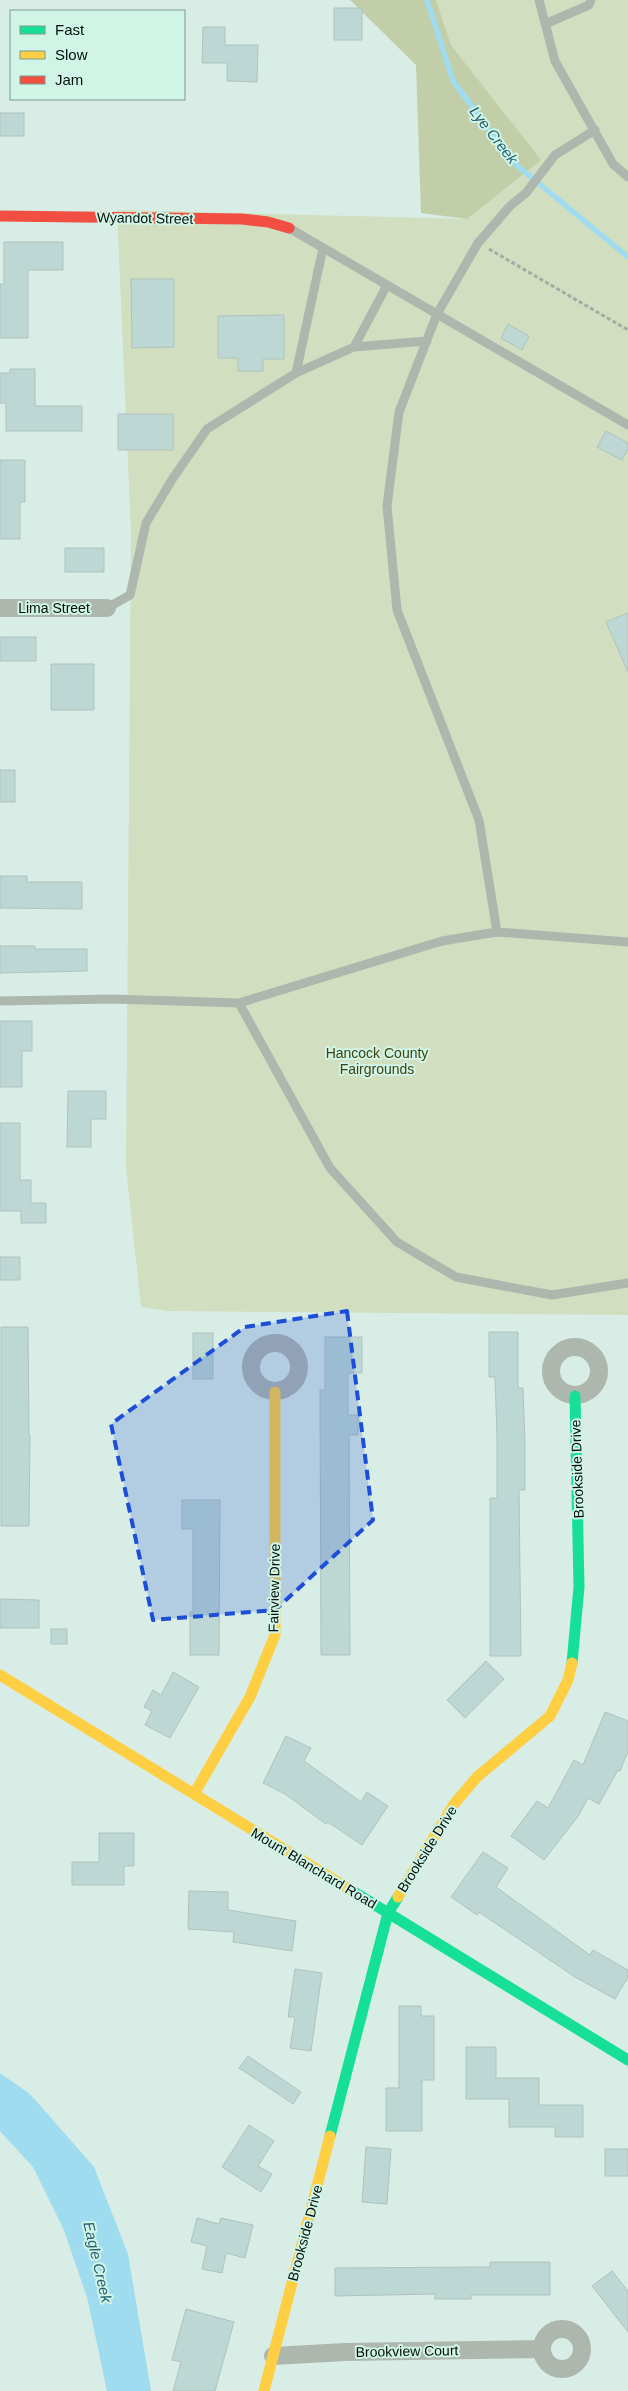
<svg xmlns="http://www.w3.org/2000/svg" width="628" height="2391" font-family="Helvetica,sans-serif">
	<style>
		.green { fill: #d1dec0 }
		.forest { fill: #c1cea7 }
		.water { fill: #a0dcef }
		.lines { fill: none; stroke-linecap: round; stroke-linejoin: round }
		.stream { stroke: #a0dcef; stroke-width: 5.5 }
		.building { fill: #bcd7d4; stroke: #b0c2be }
		.path { stroke: #a2aca5; stroke-width: 3; stroke-dasharray: 4 2.5; stroke-linecap: butt }
		.lane { stroke: #aeb7ae; stroke-width: 9 }
		.street { stroke: #aeb7ae; stroke-width: 18 }
		.fast { stroke: #16e098; stroke-width: 11 }
		.slow { stroke: #ffcf43; stroke-width: 11 }
		.jam { stroke: #f24e42; stroke-width: 11 }
		.marked { fill: #1d4ed8; fill-opacity: 0.2; stroke: #1d4ed8; stroke-width: 4; stroke-dasharray: 10 6; stroke-linejoin: round }
		.labels { text-anchor: middle; dominant-baseline: central; stroke-width: 4; stroke-linejoin: round; paint-order: stroke }
		.street-label { font-size: 14px; fill: #040f0b; stroke: #d0f5e6 }
		.park-label { font-size: 14px; fill: #404311; stroke: #d0f5e6 }
		.water-label { font-size: 15px; font-style: italic; fill: #246076; stroke: #d0f5e6 }
	</style>
	<rect width="100%" height="100%" fill="#d8ede5"/>
	<path class="green" d="M 436,0 L 628,0 L 628,1315 L 168,1311 L 141,1307 L 126,1168 L 131,533 L 117,210 L 467,219 L 540,160 L 451,45 Z"/>
	<path class="forest" d="M 350,0 L 436,0 L 451,45 L 541,160 L 467,219 L 421,213 L 416,65 Z"/>
	<path class="water" d="M 0,2073 L 30,2094 L 94,2167 L 128,2254 L 151,2391 L 107,2391 L 87,2297 L 63,2228 L 33,2167 L 0,2131 Z"/>
	<g class="lines">
		<path class="stream" d="M 427,0 L 453,81 L 514,163 L 628,257"/>
	</g>
	<path class="building" d="M 334,8 L 362,8 L 362,40 L 334,40 Z
		M 203,27 L 225,27 L 225,45 L 258,45 L 257,82 L 227,81 L 227,63 L 202,63 Z
		M 0,113 L 24,113 L 24,136 L 0,136 Z
		M 4,242 L 63,242 L 63,270 L 28,270 L 28,338 L 0,338 L 0,284 L 4,284 Z
		M 131,279 L 174,279 L 174,347 L 132,348 Z
		M 284,315 L 284,359 L 263,359 L 263,371 L 238,371 L 238,358 L 218,358 L 218,316 Z
		M 508,324 L 529,336 L 522,350 L 501,338 Z
		M 10,369 L 35,369 L 35,406 L 82,406 L 82,431 L 6,431 L 6,403 L 0,403 L 0,373 L 10,373 Z
		M 118,414 L 173,414 L 173,450 L 118,450 Z
		M 606,431 L 628,443 L 628,449 L 622,460 L 597,447 Z
		M 0,460 L 25,460 L 25,502 L 20,502 L 20,539 L 0,539 Z
		M 65,548 L 104,548 L 104,572 L 65,572 Z
		M 628,613 L 628,672 L 606,622 Z
		M 0,637 L 36,637 L 36,661 L 0,661 Z
		M 51,664 L 94,664 L 94,710 L 51,710 Z
		M 0,770 L 15,770 L 15,802 L 0,802 Z
		M 0,876 L 27,876 L 27,882 L 82,882 L 82,909 L 0,908 Z
		M 0,946 L 35,946 L 35,949 L 87,949 L 87,971 L 0,973 Z
		M 0,1021 L 32,1021 L 32,1051 L 22,1051 L 22,1087 L 0,1087 Z
		M 68,1091 L 106,1091 L 106,1119 L 91,1119 L 91,1147 L 67,1147 Z
		M 0,1123 L 20,1123 L 20,1180 L 31,1180 L 31,1203 L 46,1203 L 46,1223 L 21,1223 L 21,1211 L 0,1211 Z
		M 0,1257 L 20,1257 L 20,1280 L 0,1280 Z
		M 1,1327 L 28,1327 L 29,1435 L 30,1435 L 29,1526 L 1,1526 Z
		M 489,1332 L 518,1332 L 518,1388 L 523,1388 L 525,1444 L 525,1490 L 519,1490 L 521,1656 L 490,1656 L 490,1498 L 497,1498 L 497,1436 L 495,1377 L 489,1377 Z
		M 193,1333 L 213,1333 L 213,1379 L 193,1379 Z
		M 325,1337 L 362,1337 L 362,1373 L 348,1373 L 348,1415 L 358,1415 L 358,1435 L 349,1435 L 350,1655 L 321,1655 L 320,1390 L 325,1390 Z
		M 182,1500 L 220,1500 L 219,1655 L 190,1655 L 190,1612 L 193,1612 L 193,1529 L 182,1529 Z
		M 0,1599 L 39,1600 L 39,1628 L 0,1628 Z
		M 51,1629 L 67,1629 L 67,1644 L 51,1644 Z
		M 486,1661 L 504,1679 L 465,1718 L 447,1700 Z
		M 173,1672 L 199,1687 L 170,1738 L 145,1725 L 152,1711 L 144,1707 L 153,1690 L 161,1695 Z
		M 605,1712 L 628,1721 L 628,1751 L 620,1771 L 618,1770 L 599,1804 L 588,1798 L 579,1815 L 544,1860 L 511,1836 L 537,1801 L 548,1808 L 574,1760 L 583,1765 Z
		M 286,1736 L 311,1748 L 304,1761 L 361,1802 L 367,1792 L 388,1806 L 362,1845 L 328,1822 L 326,1824 L 285,1794 L 263,1783 Z
		M 99,1833 L 134,1833 L 134,1866 L 124,1866 L 124,1885 L 72,1885 L 72,1862 L 99,1862 Z
		M 483,1852 L 508,1868 L 496,1887 L 590,1955 L 593,1950 L 628,1970 L 628,1977 L 615,1999 L 575,1977 L 479,1912 L 477,1915 L 451,1897 Z
		M 189,1891 L 228,1892 L 228,1910 L 296,1921 L 292,1951 L 233,1942 L 234,1932 L 188,1929 Z
		M 295,1969 L 322,1973 L 311,2051 L 290,2048 L 295,2017 L 288,2017 Z
		M 399,2006 L 421,2006 L 421,2016 L 434,2016 L 434,2080 L 422,2080 L 422,2131 L 386,2131 L 386,2088 L 399,2088 Z
		M 466,2047 L 496,2047 L 496,2078 L 539,2078 L 539,2105 L 583,2105 L 583,2137 L 555,2137 L 555,2127 L 509,2127 L 509,2099 L 466,2099 Z
		M 248,2056 L 301,2092 L 293,2104 L 239,2068 Z
		M 249,2125 L 274,2141 L 258,2166 L 272,2174 L 261,2192 L 222,2167 Z
		M 366,2147 L 391,2149 L 387,2204 L 362,2202 Z
		M 605,2149 L 628,2149 L 628,2176 L 605,2176 Z
		M 197,2218 L 219,2224 L 221,2218 L 253,2225 L 245,2258 L 226,2253 L 222,2273 L 202,2269 L 207,2246 L 191,2242 Z
		M 490,2262 L 550,2262 L 550,2295 L 471,2295 L 471,2299 L 435,2299 L 435,2294 L 335,2296 L 335,2268 L 490,2267 Z
		M 612,2271 L 628,2291 L 628,2332 L 592,2286 Z
		M 186,2309 L 234,2322 L 215,2391 L 173,2391 L 181,2362 L 172,2360 Z"/>
	<g class="lines">
		<path class="path" d="M 489,249 L 628,330"/>
		<path class="lane" d="M 539,0 L 555,61 L 613,164 L 628,177
			M 545,24 L 589,5 L 591,0
			M 595,130 L 555,155 L 526,193 L 510,206 L 478,243 L 437,314 L 399,412 L 387,506 L 397,610 L 479,820 L 497,932 L 628,942
			M 289,228 L 628,425
			M 354,347 L 387,285
			M 296,373 L 354,347 L 427,341
			M 107,608 L 130,595 L 146,523 L 173,478 L 207,429 L 296,373 L 323,248
			M 0,1001 L 112,999 L 239,1003 L 442,941 L 497,932
			M 239,1003 L 330,1168 L 397,1242 L 456,1277 L 552,1295 L 628,1283"/>
		<path class="street" d="M 0,608 L 107,608
			M251 1367a24 24 0 1 1 48 0a24 24 0 1 1-48 0Z
			M551 1371a24 24 0 1 1 48 0a24 24 0 1 1-48 0Z
			M542 2349a20 20 0 1 1 40 0a20 20 0 1 1-40 0Z
			M 273,2356 L 345,2352 L 541,2349"/>
		<path class="fast" d="M 572,1663 L 579,1587 L 575,1396
			M 349,1889 L 628,2060
			M 330,2136 L 388,1913 L 398,1897"/>
		<path class="slow" d="M 0,1675 L 349,1889
			M 194,1794 L 250,1697 L 275,1635 L 275,1392
			M 398,1897 L 454,1804 L 477,1777 L 550,1716 L 568,1680 L 572,1663
			M 264,2391 L 330,2136"/>
		<path class="jam" d="M 0,216 L 242,219 L 268,222 L 289,228"/>
	</g>
	<path class="marked" d="M 347,1311 L 373,1520 L 275,1610 L 153,1620 L 111,1424 L 245,1327 Z"/>
	<g class="labels">
		<g class="street-label">
			<text transform="translate(145 218) rotate(1)">Wyandot Street</text>
			<text x="54" y="608">Lima Street</text>
			<text transform="translate(577 1469) rotate(-92)">Brookside Drive</text>
			<text transform="translate(274 1588) rotate(-89)">Fairview Drive</text>
			<text transform="translate(427 1849) rotate(-58)">Brookside Drive</text>
			<text transform="translate(314 1868) rotate(31)">Mount Blanchard Road</text>
			<text transform="translate(305 2233) rotate(-75)">Brookside Drive</text>
			<text transform="translate(407 2351) rotate(-1)">Brookview Court</text>
		</g>
		<g class="park-label">
			<text x="377" y="1053">Hancock County<tspan x="377" dy="16">Fairgrounds</tspan></text>
		</g>
		<g class="water-label">
			<text transform="translate(494 135) rotate(52)">Lye Creek</text>
			<text transform="translate(98 2262) rotate(77)">Eagle Creek</text>
		</g>
	</g>
	<rect x="10" y="10" width="175" height="90" fill="#d0f5e6" stroke="#7e998e"/>
	<rect x="20" y="26" width="25" height="8" fill="#16e098" stroke="#7e998e"/>
	<text x="55" y="35" font-size="15" fill="#040f0b">Fast</text>
	<rect x="20" y="51" width="25" height="8" fill="#ffcf43" stroke="#7e998e"/>
	<text x="55" y="60" font-size="15" fill="#040f0b">Slow</text>
	<rect x="20" y="76" width="25" height="8" fill="#f24e42" stroke="#7e998e"/>
	<text x="55" y="85" font-size="15" fill="#040f0b">Jam</text>
</svg>
